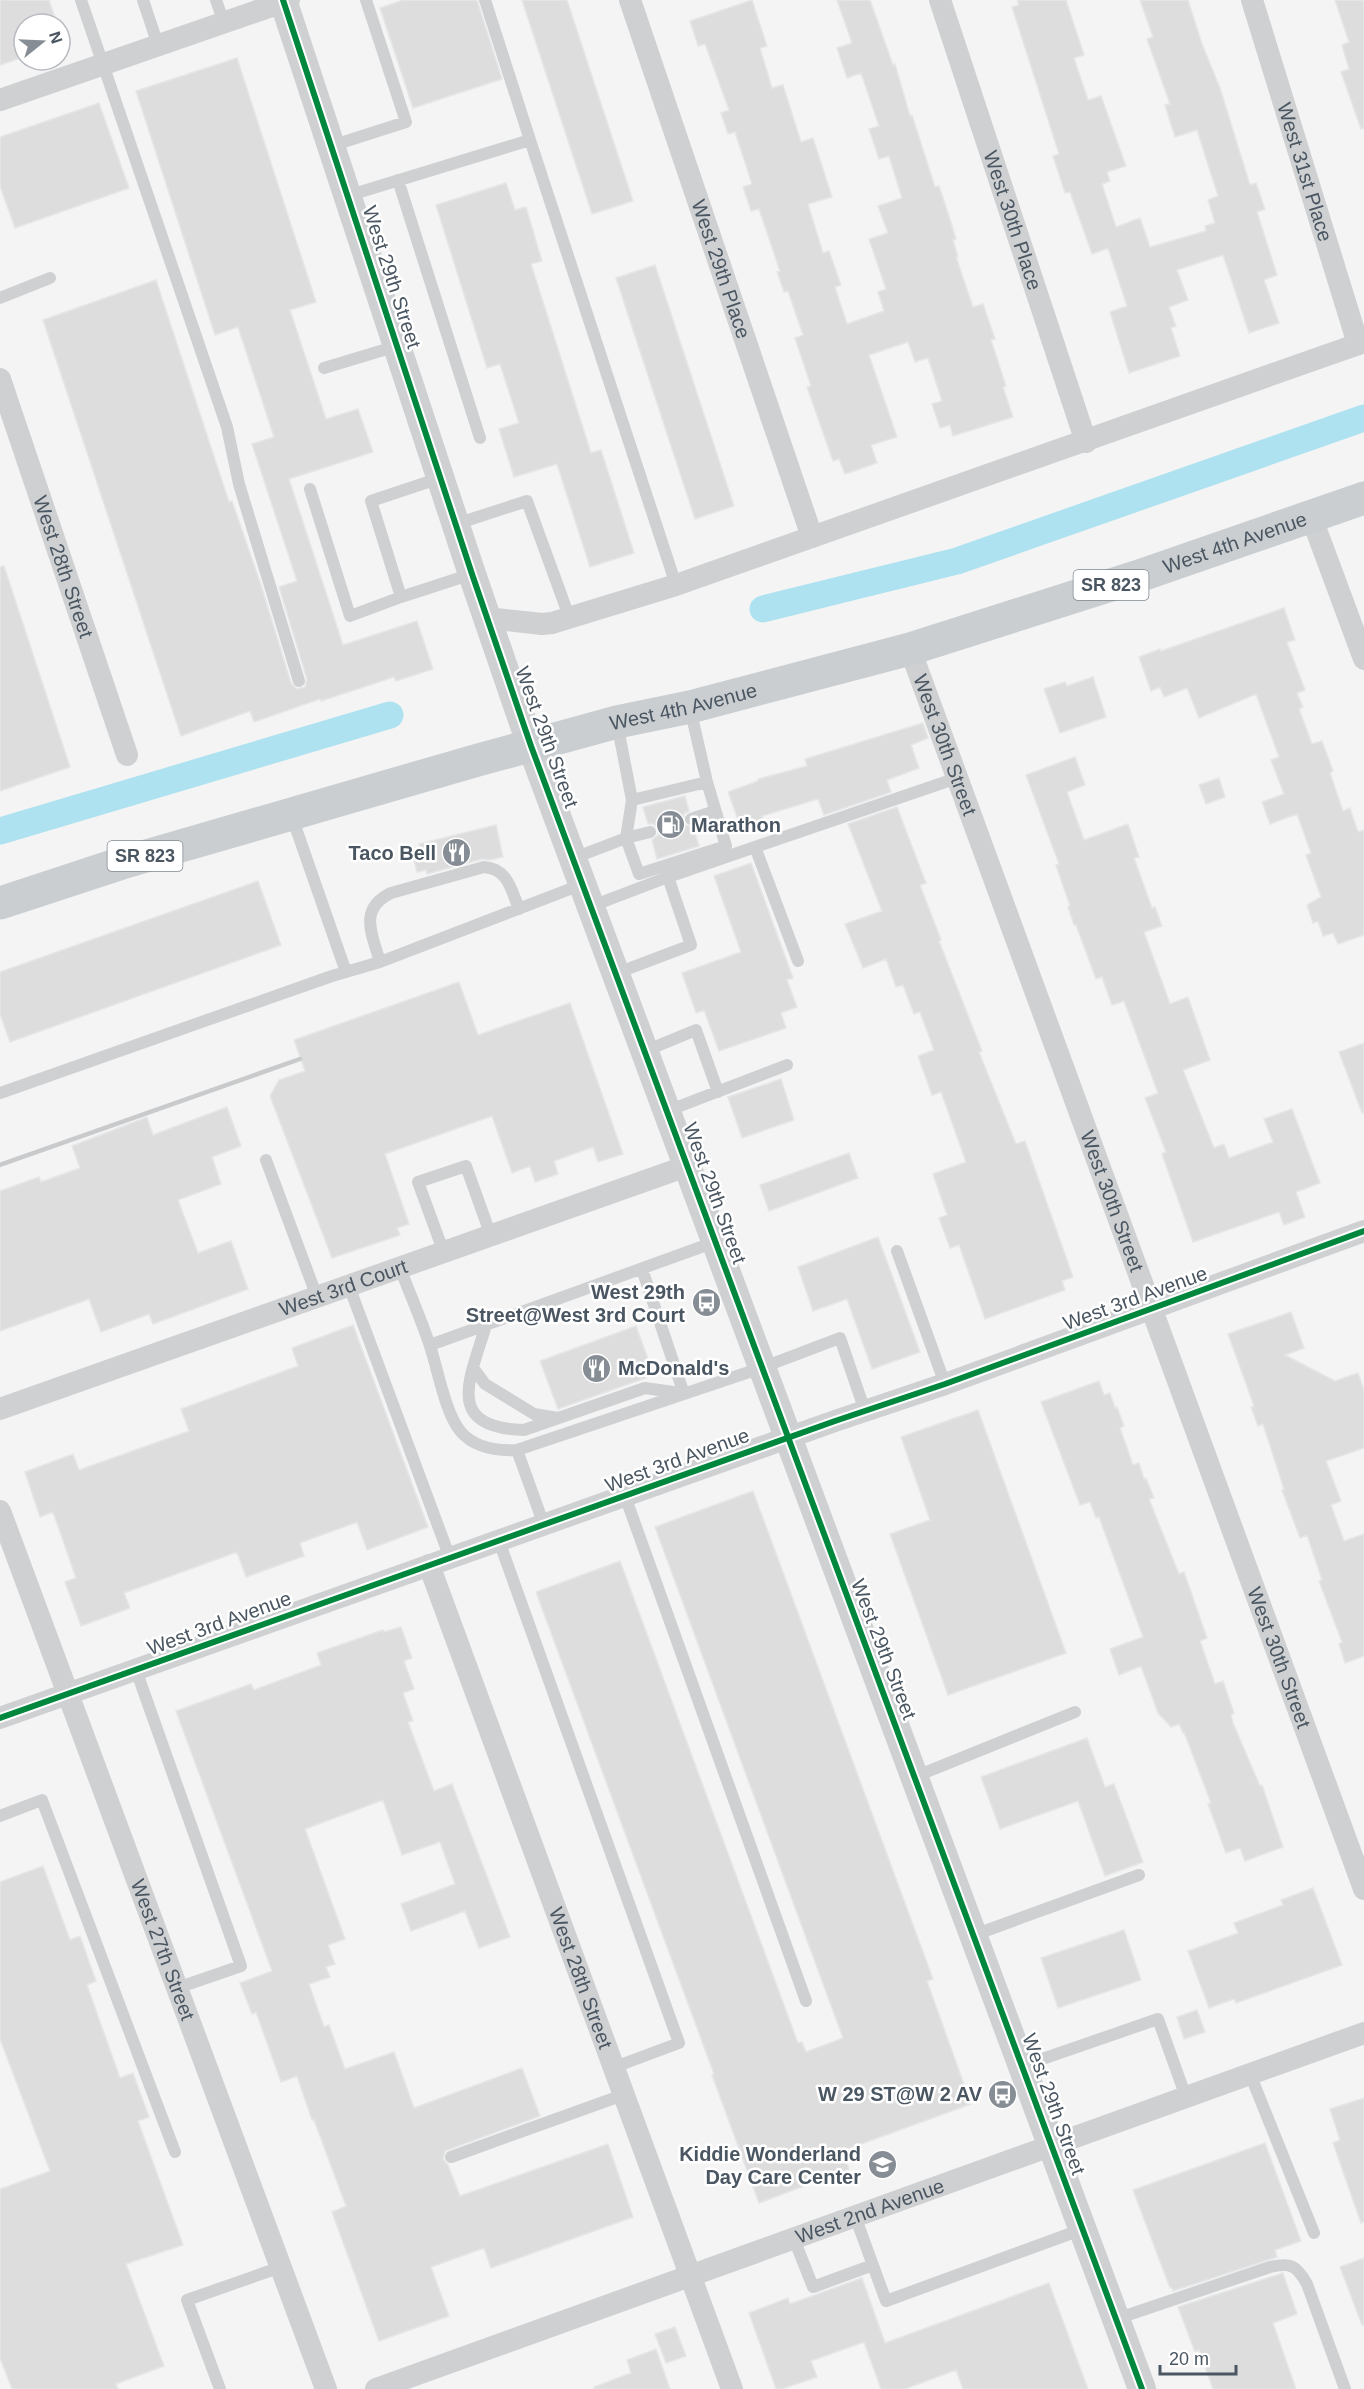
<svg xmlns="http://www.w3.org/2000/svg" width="1364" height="2389" font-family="Arial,sans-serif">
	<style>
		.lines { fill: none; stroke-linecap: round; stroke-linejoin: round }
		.canal { stroke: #aee2f0; stroke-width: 27 }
		.building { fill: #ddddde; stroke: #e5e6e7; stroke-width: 1.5 }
		.service { stroke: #ced0d2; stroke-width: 12 }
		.minor { stroke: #ced0d2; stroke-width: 22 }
		.tertiary { stroke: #ced0d2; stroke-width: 28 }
		.primary { stroke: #caced1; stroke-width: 33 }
		.rail { stroke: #c9cacc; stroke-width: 4.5 }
		.cycleway-casing { stroke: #fff; stroke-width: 10 }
		.cycleway { stroke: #00873e; stroke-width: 6 }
		.labels { text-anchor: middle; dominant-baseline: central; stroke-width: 5; stroke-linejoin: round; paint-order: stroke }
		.shield { fill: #fff; stroke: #808990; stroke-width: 1.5 }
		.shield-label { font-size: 18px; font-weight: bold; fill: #4a5661 }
		.street-label { font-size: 20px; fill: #4a5661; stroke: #fff }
		.poi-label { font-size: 20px; font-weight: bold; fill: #4a5661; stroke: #fff; text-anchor: end }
	</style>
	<rect width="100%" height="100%" fill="#f4f4f4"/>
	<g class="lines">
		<path class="canal" d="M 763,609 L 957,561 L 1364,418
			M 0,831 L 390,715"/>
	</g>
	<path class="building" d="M 0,0 L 49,0 L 57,24 L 24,24 L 24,57 L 0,65 Z
		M 403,0 L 477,0 L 502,79 L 413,108 L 380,8 Z
		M 522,0 L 567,0 L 633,201 L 592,214 Z
		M 752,0 L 767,46 L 760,48 L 772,88 L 783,85 L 801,142 L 813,138 L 832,197 L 808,204 L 823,253 L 829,251 L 841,285 L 835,287 L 847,324 L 884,311 L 878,292 L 886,289 L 869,239 L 888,233 L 878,206 L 902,198 L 889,156 L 879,159 L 869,129 L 879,126 L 861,73 L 847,78 L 837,48 L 852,43 L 837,0 L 870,0 L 893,65 L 895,64 L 910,116 L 912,115 L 935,187 L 939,186 L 948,213 L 956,239 L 953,240 L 958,257 L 956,257 L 973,307 L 983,304 L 995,339 L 991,340 L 1006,386 L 1003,387 L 1013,417 L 953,436 L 950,425 L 940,428 L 932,404 L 942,401 L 928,358 L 915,362 L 908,342 L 869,355 L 897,437 L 871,445 L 877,463 L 845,474 L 839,459 L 833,461 L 807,387 L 811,386 L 795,338 L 803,335 L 788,291 L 784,292 L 777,272 L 780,271 L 759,209 L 751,211 L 743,187 L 752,184 L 735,132 L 728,134 L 721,113 L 729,110 L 705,44 L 698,46 L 690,21 Z
		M 1017,0 L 1066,0 L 1084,55 L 1074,58 L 1088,100 L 1101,96 L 1126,166 L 1107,172 L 1110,181 L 1102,184 L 1116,227 L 1140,218 L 1150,247 L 1206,231 L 1205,226 L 1215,223 L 1208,200 L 1218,196 L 1197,130 L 1175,137 L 1165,105 L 1170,104 L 1147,39 L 1153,37 L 1140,0 L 1188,0 L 1202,44 L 1220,88 L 1250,185 L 1256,183 L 1265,209 L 1257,212 L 1277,275 L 1264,280 L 1279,323 L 1249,333 L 1223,255 L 1177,270 L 1188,300 L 1169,307 L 1176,326 L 1171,328 L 1180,356 L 1129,373 L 1110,312 L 1127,306 L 1108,248 L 1092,254 L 1070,192 L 1065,193 L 1053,156 L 1059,154 L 1012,7 L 1019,5 Z
		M 1335,0 L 1364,0 L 1364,128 L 1361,129 L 1341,72 L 1349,69 L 1342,45 L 1349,42 Z
		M 237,58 L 316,302 L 290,310 L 326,419 L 358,409 L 373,452 L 289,479 L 343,645 L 417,621 L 433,669 L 396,681 L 394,677 L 321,701 L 320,699 L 254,722 L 250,711 L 181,736 L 43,320 L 156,280 L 229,502 L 232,501 L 261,585 L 291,683 L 297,689 L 305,687 L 307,679 L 279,587 L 297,581 L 252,444 L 274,437 L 238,327 L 215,335 L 136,91 Z
		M 99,103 L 129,188 L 15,228 L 0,186 L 0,137 Z
		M 506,183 L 515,210 L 526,207 L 542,261 L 531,264 L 591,453 L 601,450 L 634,553 L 590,567 L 557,464 L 514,477 L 499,429 L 519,423 L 500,364 L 487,368 L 436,205 Z
		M 655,265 L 734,506 L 695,519 L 616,278 Z
		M 4,566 L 70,767 L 0,791 L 0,567 Z
		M 1284,608 L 1295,640 L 1287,642 L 1305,690 L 1297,693 L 1303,707 L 1299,709 L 1312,744 L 1322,741 L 1333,771 L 1330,773 L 1343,811 L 1350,808 L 1358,832 L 1364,830 L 1364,935 L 1338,944 L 1333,933 L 1323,936 L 1318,921 L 1313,923 L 1307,905 L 1321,897 L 1306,855 L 1311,853 L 1297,814 L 1270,824 L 1262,802 L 1284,794 L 1271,760 L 1279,757 L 1256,694 L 1199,718 L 1187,688 L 1164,697 L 1160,687 L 1151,691 L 1139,657 L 1160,649 L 1161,651 Z
		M 1093,677 L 1106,717 L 1060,733 L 1044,689 L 1065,682 L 1067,686 Z
		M 923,723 L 928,738 L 911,745 L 919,768 L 887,780 L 891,792 L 824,815 L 818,799 L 762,816 L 763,820 L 741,828 L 728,792 L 758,781 L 758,779 L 807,766 L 805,759 Z
		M 1075,757 L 1085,785 L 1067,792 L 1084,840 L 1128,824 L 1139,857 L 1134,858 L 1152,908 L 1155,907 L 1162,926 L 1144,932 L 1170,1004 L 1188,997 L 1210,1060 L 1183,1070 L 1214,1148 L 1224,1144 L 1229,1158 L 1273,1142 L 1264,1119 L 1292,1109 L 1320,1183 L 1296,1192 L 1305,1217 L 1284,1225 L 1279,1212 L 1193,1242 L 1162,1154 L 1166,1152 L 1145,1098 L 1158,1093 L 1124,1001 L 1112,1005 L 1102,977 L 1096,979 L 1076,925 L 1074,925 L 1068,907 L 1070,906 L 1056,865 L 1059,864 L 1026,775 Z
		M 1219,778 L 1225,797 L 1206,804 L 1199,785 Z
		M 685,796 L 689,811 L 684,814 L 683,821 L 686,825 L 693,827 L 699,846 L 657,859 L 652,840 L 658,835 L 658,829 L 653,824 L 648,824 L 643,807 Z
		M 897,807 L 926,883 L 920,885 L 941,940 L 939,941 L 982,1051 L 979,1052 L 1016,1144 L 1025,1141 L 1073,1277 L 1062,1281 L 1065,1290 L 985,1319 L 959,1245 L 950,1248 L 939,1218 L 947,1215 L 933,1174 L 966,1162 L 941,1092 L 932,1095 L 918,1056 L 934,1050 L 920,1012 L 914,1014 L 903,985 L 896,987 L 886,959 L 863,968 L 845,924 L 882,911 L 848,824 Z
		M 496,825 L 503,857 L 490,860 L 482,859 L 427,874 L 426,870 L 417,872 L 411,849 L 420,847 L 419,844 Z
		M 751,863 L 793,978 L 787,980 L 797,1007 L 781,1013 L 786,1028 L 719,1051 L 704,1010 L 696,1013 L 682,973 L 741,952 L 714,876 Z
		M 258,881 L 281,945 L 10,1042 L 0,1014 L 0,972 Z
		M 459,982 L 478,1035 L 570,1003 L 623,1154 L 598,1162 L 593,1147 L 554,1161 L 558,1174 L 535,1182 L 530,1166 L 512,1173 L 492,1116 L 385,1154 L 409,1224 L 397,1228 L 400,1235 L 332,1258 L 270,1096 L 279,1080 L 305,1071 L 294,1040 Z
		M 1364,1043 L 1364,1112 L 1362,1113 L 1339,1052 Z
		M 781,1079 L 794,1120 L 742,1138 L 728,1097 Z
		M 227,1107 L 241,1146 L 212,1157 L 221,1184 L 178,1200 L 198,1253 L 231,1241 L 248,1289 L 153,1324 L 149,1314 L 101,1332 L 89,1299 L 0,1331 L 0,1191 L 39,1177 L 41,1182 L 80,1168 L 72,1146 L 147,1117 L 153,1135 Z
		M 849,1153 L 858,1178 L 769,1211 L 760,1185 Z
		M 878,1237 L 920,1352 L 872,1369 L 847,1299 L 813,1311 L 798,1267 Z
		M 1291,1312 L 1304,1348 L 1285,1355 L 1335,1381 L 1358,1373 L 1364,1390 L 1364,1448 L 1326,1461 L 1341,1501 L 1331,1505 L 1344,1541 L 1364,1534 L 1364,1656 L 1345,1663 L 1339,1644 L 1342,1642 L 1319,1581 L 1322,1580 L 1307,1535 L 1300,1538 L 1282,1490 L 1284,1489 L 1263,1424 L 1258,1426 L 1251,1407 L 1254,1406 L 1228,1334 Z
		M 353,1325 L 428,1527 L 367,1550 L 357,1522 L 300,1543 L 304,1556 L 246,1577 L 237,1552 L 124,1593 L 130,1608 L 81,1626 L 65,1582 L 76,1578 L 53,1512 L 40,1517 L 25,1472 L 73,1454 L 79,1470 L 189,1431 L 181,1409 L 298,1366 L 292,1348 Z
		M 636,1326 L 654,1375 L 558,1409 L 540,1361 Z
		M 1099,1381 L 1104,1395 L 1110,1393 L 1115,1408 L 1117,1407 L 1124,1426 L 1120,1428 L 1133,1465 L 1139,1463 L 1144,1479 L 1146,1478 L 1154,1498 L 1149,1499 L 1179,1574 L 1184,1572 L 1207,1638 L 1200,1641 L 1215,1684 L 1223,1681 L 1234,1713 L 1231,1715 L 1233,1723 L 1260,1786 L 1262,1785 L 1283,1847 L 1245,1861 L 1240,1848 L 1226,1853 L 1208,1804 L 1211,1803 L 1184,1732 L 1183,1733 L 1179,1724 L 1171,1727 L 1158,1713 L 1141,1666 L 1119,1675 L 1110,1649 L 1143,1637 L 1099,1517 L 1096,1518 L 1090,1502 L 1080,1505 L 1041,1402 Z
		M 978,1410 L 1066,1653 L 948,1695 L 890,1534 L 930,1520 L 901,1437 Z
		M 753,1491 L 933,1979 L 927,1981 L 971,2104 L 842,2151 L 849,2169 L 759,2203 L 712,2075 L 714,2074 L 536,1592 L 620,1561 L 798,2043 L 802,2042 L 806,2052 L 843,2038 L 655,1527 Z
		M 401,1627 L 412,1658 L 404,1661 L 414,1689 L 403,1693 L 413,1721 L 408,1722 L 434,1791 L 452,1784 L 510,1937 L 479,1948 L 465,1911 L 411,1931 L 401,1904 L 455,1884 L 440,1842 L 402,1855 L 383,1800 L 305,1829 L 345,1939 L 328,1945 L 335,1964 L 326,1967 L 330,1977 L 309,1984 L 324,2027 L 329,2025 L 345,2069 L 394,2052 L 414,2108 L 522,2068 L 540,2116 L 445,2151 L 443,2159 L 448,2165 L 460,2196 L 608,2144 L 633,2217 L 491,2268 L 484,2248 L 431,2267 L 449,2316 L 379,2341 L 332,2212 L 346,2206 L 314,2120 L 312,2120 L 297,2076 L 281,2082 L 256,2012 L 252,2014 L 240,1983 L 272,1971 L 176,1711 L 251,1684 L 254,1690 L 321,1665 L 317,1653 L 383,1630 L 384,1632 Z
		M 1087,1738 L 1105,1787 L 1114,1784 L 1143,1862 L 1105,1876 L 1078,1801 L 1000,1829 L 981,1777 Z
		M 43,1866 L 70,1940 L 80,1936 L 96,1981 L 87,1985 L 120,2078 L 133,2073 L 149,2117 L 138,2121 L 183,2245 L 126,2264 L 164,2366 L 116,2384 L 118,2389 L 12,2389 L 0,2358 L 0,2189 L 50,2171 L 0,2039 L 0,1882 Z
		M 1313,1888 L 1342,1965 L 1236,2003 L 1234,1999 L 1209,2008 L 1188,1951 L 1238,1933 L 1234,1923 L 1283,1905 L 1281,1900 Z
		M 1124,1930 L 1141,1980 L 1058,2008 L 1041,1958 Z
		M 1197,2010 L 1205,2032 L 1184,2039 L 1177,2017 Z
		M 1364,2098 L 1364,2222 L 1361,2223 L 1333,2143 L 1340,2140 L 1330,2109 Z
		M 1265,2143 L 1301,2241 L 1275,2250 L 1277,2257 L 1173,2291 L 1172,2288 L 1170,2288 L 1133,2190 Z
		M 1364,2258 L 1364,2324 L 1362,2325 L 1340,2267 Z
		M 1283,2273 L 1297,2314 L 1273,2323 L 1296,2389 L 1213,2389 L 1199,2350 L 1195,2352 L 1178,2307 Z
		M 862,2278 L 885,2343 L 1049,2283 L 1088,2389 L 963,2389 L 956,2370 L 905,2389 L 881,2389 L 864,2342 L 811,2361 L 817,2377 L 782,2389 L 776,2389 L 749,2313 L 788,2298 L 790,2304 Z
		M 675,2327 L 686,2356 L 666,2363 L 655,2334 Z
		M 656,2349 L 670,2389 L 594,2389 L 594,2387 L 631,2373 L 627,2360 Z"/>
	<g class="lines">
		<path class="service" d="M 81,0 L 227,427 L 239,484 L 299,681
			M 143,0 L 158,45
			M 216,0 L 224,23
			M 530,140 L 676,585
			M 331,146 L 406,122 L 366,0
			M 398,180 L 480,438
			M 347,196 L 530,140 L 485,0
			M 0,298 L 50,278
			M 324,368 L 397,346
			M 440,478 L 371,501 L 401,597 L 472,574
			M 310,489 L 350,616 L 401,597
			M 456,524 L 527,501 L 570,619
			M 617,723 L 632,800 L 707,782
			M 632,800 L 626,838 L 650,832
			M 291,814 L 346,972
			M 691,819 L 715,811
			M 755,847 L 957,778
			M 574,858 L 626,838 L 639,874 L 726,846 L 707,782 L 690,708
			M 668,877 L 755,847 L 798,961
			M 592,906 L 668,877 L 691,945 L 617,973
			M 380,962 C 372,934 358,909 391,893 L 484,867 C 508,869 511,889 519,909
			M 645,1051 L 696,1030 L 718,1092
			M 0,1093 L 332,976 L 380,962 L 583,884
			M 667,1111 L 787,1065
			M 266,1160 L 317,1297
			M 897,1251 L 945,1384
			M 444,1253 L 418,1182 L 466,1166 L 491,1236
			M 400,1268 C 410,1294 421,1319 430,1346 C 438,1370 445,1413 461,1432 C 475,1448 497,1451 517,1450 L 761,1368 L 840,1338 L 865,1411
			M 642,1269 L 684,1394
			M 349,1286 L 450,1558
			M 486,1325 C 471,1377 442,1428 524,1430 L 645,1388 L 680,1393
			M 430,1345 L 715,1242
			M 474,1369 L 485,1384 L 534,1414 L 558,1418
			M 517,1450 L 544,1525
			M 625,1496 L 806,2001
			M 499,1541 L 679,2043 L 612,2068
			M 136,1670 L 241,1966 L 177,1988
			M 914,1777 L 1075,1712
			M 0,1816 L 42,1800 L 175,2152
			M 974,1935 L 1139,1875
			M 1022,2066 L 1158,2019 L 1186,2097
			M 1250,2074 L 1314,2233
			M 451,2157 L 623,2095
			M 855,2216 L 886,2301 L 1083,2229
			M 794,2239 L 813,2287 L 873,2265
			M 1116,2319 L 1270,2267 C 1291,2262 1297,2266 1307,2284 L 1345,2389
			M 220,2389 L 187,2300 L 281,2267"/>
		<g class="minor">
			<path id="s1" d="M 630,0 L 812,537"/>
			<path id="s2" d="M 940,0 L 1086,442"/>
			<path id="s3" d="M 1252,0 L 1358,344"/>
			<path d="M 0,100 L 289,0"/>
			<path id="s4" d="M 0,379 L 127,755"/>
			<path d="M 1311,516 L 1364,659"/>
			<path d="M 487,618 L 542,624 L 552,623 L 676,585 L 1364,342"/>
			<path id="s5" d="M 910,649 L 1364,1889"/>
			<path id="s6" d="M 0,1409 L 687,1166"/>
			<path id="s7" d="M 0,1511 L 326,2389"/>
			<path id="s8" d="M 429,1565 L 732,2389"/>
			<path d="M 0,1718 L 835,1421 L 945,1384 L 1364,1231"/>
			<path id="s9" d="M 376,2389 L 1364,2033"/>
		</g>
		<path class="tertiary" d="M 283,0 L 472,574 L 531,746 L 1142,2389"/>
		<path class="primary" id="s10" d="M 0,903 L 122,863 L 478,760 L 617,722 L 690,707 L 910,649 L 1136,577 L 1364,498"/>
		<path class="rail" d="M 0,1165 L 300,1059"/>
		<defs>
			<path id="cycleway" d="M 283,0 L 472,574 L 531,746 L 1142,2389
				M 0,1718 L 835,1421 L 945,1384 L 1364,1231"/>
		</defs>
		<use href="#cycleway" class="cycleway-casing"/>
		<use href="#cycleway" class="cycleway"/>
	</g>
	<defs>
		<symbol id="fuel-disc" viewBox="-11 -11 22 22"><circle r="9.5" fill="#868d94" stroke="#fff"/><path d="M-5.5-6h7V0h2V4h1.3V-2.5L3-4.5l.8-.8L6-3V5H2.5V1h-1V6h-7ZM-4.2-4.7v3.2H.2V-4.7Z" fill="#fff"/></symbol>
		<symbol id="restaurant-disc" viewBox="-11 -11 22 22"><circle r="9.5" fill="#868d94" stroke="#fff"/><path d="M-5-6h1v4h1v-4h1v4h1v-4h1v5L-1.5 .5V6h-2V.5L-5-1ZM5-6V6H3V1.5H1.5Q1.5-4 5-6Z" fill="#fff"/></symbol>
		<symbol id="bus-disc" viewBox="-11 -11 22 22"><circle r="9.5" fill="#868d94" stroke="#fff"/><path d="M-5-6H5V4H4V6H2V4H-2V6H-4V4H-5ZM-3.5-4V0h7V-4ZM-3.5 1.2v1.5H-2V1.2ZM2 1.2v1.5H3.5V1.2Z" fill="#fff"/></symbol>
		<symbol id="school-disc" viewBox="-11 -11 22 22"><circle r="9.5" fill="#868d94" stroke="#fff"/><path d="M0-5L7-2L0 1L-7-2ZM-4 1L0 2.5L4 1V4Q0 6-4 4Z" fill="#fff"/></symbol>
	</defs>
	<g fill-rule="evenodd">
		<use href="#fuel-disc" x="654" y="808" width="33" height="33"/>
		<use href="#restaurant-disc" x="440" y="836" width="33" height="33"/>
		<use href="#bus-disc" x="690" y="1286" width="33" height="33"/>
		<use href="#restaurant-disc" x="580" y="1352" width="33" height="33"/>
		<use href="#bus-disc" x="986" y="2078" width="33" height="33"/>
		<use href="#school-disc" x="866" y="2148" width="33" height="33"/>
	</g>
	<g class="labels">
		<g class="shield">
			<rect x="1073.5" y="570" width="75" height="30" rx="4.5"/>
			<rect x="107.5" y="841" width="75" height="30" rx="4.5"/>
		</g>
		<g class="shield-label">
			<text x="1111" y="585">SR 823</text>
			<text x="145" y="856">SR 823</text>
		</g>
		<g class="street-label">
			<text stroke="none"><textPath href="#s3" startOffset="180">West 31st Place</textPath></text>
			<text stroke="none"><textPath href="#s2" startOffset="232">West 30th Place</textPath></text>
			<text stroke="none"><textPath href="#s1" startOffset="284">West 29th Place</textPath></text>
			<text transform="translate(392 277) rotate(72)">West 29th Street</text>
			<text stroke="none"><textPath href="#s10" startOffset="1287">West 4th Avenue</textPath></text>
			<text stroke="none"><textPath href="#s4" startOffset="198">West 28th Street</textPath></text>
			<text stroke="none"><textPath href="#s10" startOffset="711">West 4th Avenue</textPath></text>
			<text transform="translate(547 737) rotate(70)">West 29th Street</text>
			<text stroke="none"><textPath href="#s5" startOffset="102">West 30th Street</textPath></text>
			<text transform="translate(715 1193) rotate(70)">West 29th Street</text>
			<text stroke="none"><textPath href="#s5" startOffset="588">West 30th Street</textPath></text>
			<text stroke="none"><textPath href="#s6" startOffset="364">West 3rd Court</textPath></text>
			<text transform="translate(1135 1298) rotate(-20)">West 3rd Avenue</text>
			<text transform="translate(677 1460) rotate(-20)">West 3rd Avenue</text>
			<text transform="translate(219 1623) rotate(-20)">West 3rd Avenue</text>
			<text transform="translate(884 1649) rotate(69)">West 29th Street</text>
			<text stroke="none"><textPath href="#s5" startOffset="1074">West 30th Street</textPath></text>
			<text stroke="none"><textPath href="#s7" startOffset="468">West 27th Street</textPath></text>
			<text stroke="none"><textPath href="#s8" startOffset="440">West 28th Street</textPath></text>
			<text transform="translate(1054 2104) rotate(70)">West 29th Street</text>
			<text stroke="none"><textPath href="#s9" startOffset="525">West 2nd Avenue</textPath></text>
		</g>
		<g class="poi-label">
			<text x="691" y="825" text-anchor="start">Marathon</text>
			<text x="436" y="853">Taco Bell</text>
			<text x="685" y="1292">West 29th<tspan x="685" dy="23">Street@West 3rd Court</tspan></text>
			<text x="618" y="1368" text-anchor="start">McDonald's</text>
			<text x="982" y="2094">W 29 ST@W 2 AV</text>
			<text x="861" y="2154">Kiddie Wonderland<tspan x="861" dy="23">Day Care Center</tspan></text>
		</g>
	</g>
	<g transform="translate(42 42) rotate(72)"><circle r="28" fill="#ffffff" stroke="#b7bbc0" stroke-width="1.5"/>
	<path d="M0-4.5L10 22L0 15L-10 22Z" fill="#868d94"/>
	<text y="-9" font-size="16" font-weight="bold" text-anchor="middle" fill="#4a5661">N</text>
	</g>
	<path d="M1160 2365v9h76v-9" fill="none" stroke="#4a5661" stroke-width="3"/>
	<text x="1169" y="2365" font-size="18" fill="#4a5661" stroke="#ffffff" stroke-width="4.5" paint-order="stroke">20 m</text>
</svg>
